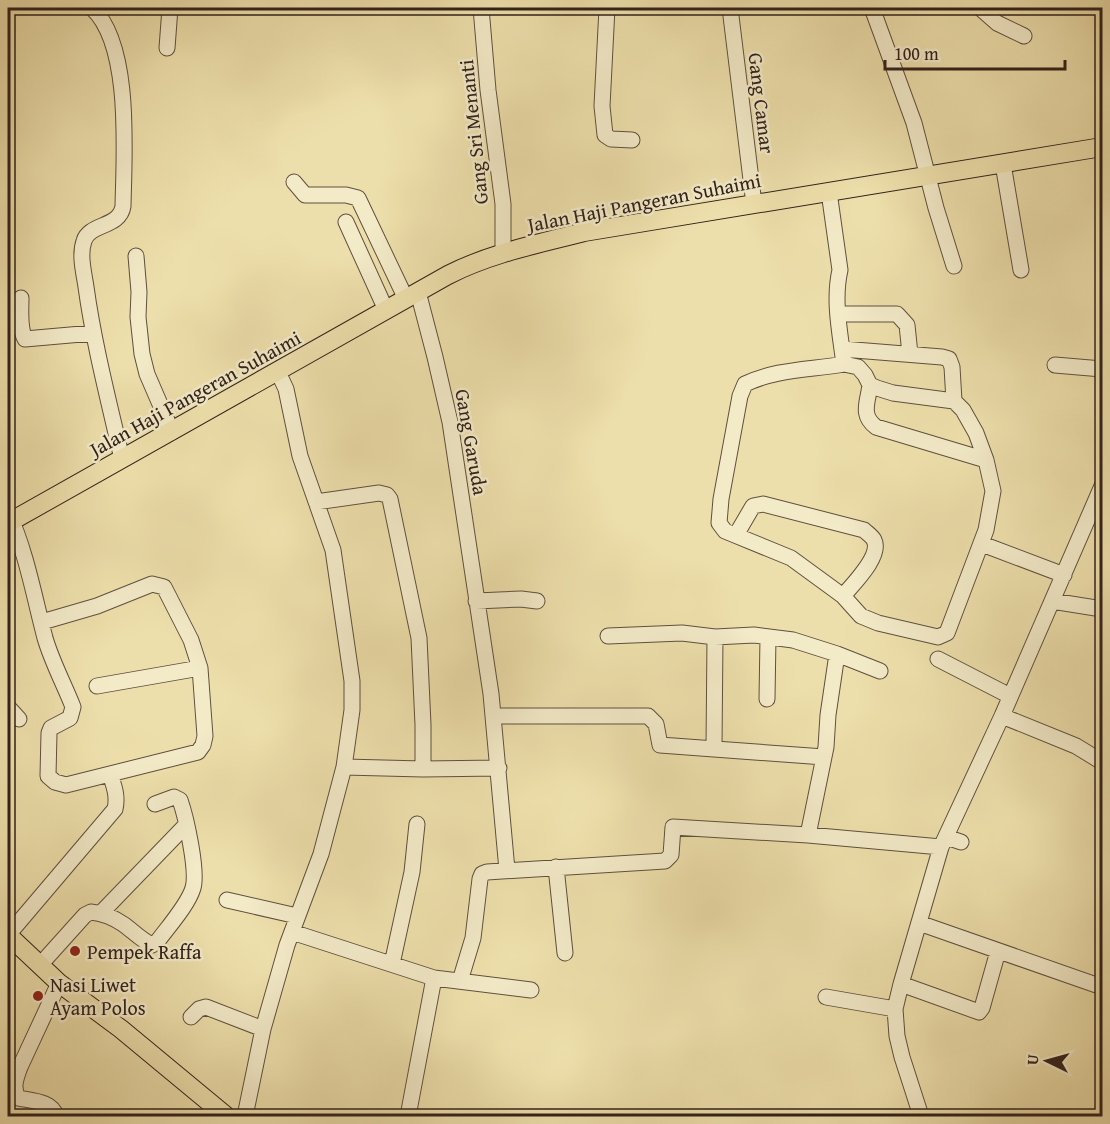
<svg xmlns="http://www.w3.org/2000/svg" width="1110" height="1124" font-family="'Gentium Book Plus',serif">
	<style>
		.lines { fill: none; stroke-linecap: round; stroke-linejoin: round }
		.minor-casing { stroke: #5f503f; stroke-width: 17 }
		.major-casing { stroke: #30211b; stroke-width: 20 }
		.minor { stroke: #f3eac8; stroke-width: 15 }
		.major { stroke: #eddfab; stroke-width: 18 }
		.poi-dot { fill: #8f2418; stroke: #f3eac8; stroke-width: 2 }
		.labels { text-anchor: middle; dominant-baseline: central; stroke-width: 5; stroke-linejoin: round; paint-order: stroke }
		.street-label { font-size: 20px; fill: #30211b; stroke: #f3eac8 }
		.poi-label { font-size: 20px; fill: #30211b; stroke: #f3eac8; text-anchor: start }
	</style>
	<rect width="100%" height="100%" fill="#eddfab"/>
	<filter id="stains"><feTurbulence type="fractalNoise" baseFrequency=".00333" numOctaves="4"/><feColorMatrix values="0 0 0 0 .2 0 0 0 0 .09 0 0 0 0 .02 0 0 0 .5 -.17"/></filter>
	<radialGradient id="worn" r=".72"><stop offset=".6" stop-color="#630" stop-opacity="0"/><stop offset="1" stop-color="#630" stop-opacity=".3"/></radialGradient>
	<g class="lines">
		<defs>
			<path id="minor" d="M 92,8 C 132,45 124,154 123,206 C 120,228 89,223 84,241 C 79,255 84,273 86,287 C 94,345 109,402 122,459
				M 481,8 L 488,90 L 503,204 L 503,253
				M 607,8 L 602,106 L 605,135 L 611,139 L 632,140
				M 730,8 L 754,204
				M 872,8 L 914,123 L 936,208 L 954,266
				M 980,8 L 997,23 L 1024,36
				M 167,48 L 170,8
				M 1003,164 L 1021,270
				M 294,182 L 305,195 L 346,195 L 358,198 L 406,299
				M 829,192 L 840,270 C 833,300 840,333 844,364 L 858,367 L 865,375 L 870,385 L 877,388 L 893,393 L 954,401 L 963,410 L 976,433 L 986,460 L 993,491 L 986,530 L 947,633 L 938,637 L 878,623 L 861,616 L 843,596 L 791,558 L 725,531 L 719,523 L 721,499 L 740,396 L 745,384 C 776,369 810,370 844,364
				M 346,222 L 386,310
				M 136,256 L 139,292 L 138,317 L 142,354 L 147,374 L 172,432
				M 418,292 L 435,357 L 450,422 L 491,694 L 507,870
				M 21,298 C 21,311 19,328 25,339 L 93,333
				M 838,314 L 897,314 L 907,325 L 910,354
				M 842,349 L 942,357 L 949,359 L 952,367 L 954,401
				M 1055,365 L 1102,369
				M 870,385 C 868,402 860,415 876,427 L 986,460
				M 316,502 L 379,493 L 387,495 L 390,499 L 419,638 L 423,725 L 423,769
				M 8,512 C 26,551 34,596 45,638 C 52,662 64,684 73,707 L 70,718 L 51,728 L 49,733 L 48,776 L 55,782 L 66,785 L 110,774
				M 736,535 L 753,506 L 763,504 L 864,530 C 867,533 872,536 874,540 C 882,556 853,584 843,596
				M 982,544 L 1064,575
				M 476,601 L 521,599 L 537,601
				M 1052,601 L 1102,609
				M 608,636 L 682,633 L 715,637 L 754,635 L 793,640 L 837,654 L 828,715 L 826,747 L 808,835
				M 837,654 L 880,671
				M 938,659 L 1010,696
				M 97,686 L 200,668
				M 767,699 L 768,637
				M 8,707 L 19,719
				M 494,716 L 648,716 L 656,724 L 660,745 L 824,757
				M 1002,716 L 1076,746 L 1102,762
				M 714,747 L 715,637
				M 344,767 L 423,769 L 499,768
				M 946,837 L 961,842
				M 556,867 L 565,953
				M 227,900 L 297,916
				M 101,913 L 186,825
				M 919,923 L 1102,987
				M 292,932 L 434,978 L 408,1116
				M 8,935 L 115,809 C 118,796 114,786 110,774 L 198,752 L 203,745 L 205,736 L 200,668 L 191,640 L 164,587 L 152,584 L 97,606 L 42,622
				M 392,964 L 412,872 L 417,824
				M 40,965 L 85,915 L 91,912 C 102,913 114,918 123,924 C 133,931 141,940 152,945 L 157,942 C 168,927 188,905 193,888 C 198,871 186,817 180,800 L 174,797 L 155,804
				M 434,978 L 531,990
				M 460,981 L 473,938 L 480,879 L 482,874 L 487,872 L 665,861 L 671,855 L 673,827 L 808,835 L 941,847
				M 901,984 L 979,1012 L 982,1008 L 998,951
				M 826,997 L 895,1009
				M 191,1017 L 199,1009 L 206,1007 L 263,1029
				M 56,1116 C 52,1101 32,1101 18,1098 C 12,1087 16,1078 20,1067 L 59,983
				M 245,1116 L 263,1029 L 287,945 L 321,854 L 344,767 L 352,710 L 352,681 L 333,550 L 300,456 L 286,389 L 278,372
				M 921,1116 L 902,1057 L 897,1036 L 895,1009 L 901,984 L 941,847 L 1002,716 L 1102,486"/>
			<path id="major" d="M 8,523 L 448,275 C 491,253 538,244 584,232 L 1102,147
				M 8,935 L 59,983 L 121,1029 L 226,1116"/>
		</defs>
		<use href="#minor" class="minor-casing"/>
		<use href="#major" class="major-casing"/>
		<use href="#minor" class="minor"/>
		<use href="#major" class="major"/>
	</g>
	<g class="poi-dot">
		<circle cx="75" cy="951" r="6"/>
		<circle cx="38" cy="996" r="6"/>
	</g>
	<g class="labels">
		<g class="street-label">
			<text transform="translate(762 103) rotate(83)">Gang Camar</text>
			<text transform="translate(473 132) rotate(-96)">Gang Sri Menanti</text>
			<text transform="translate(644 202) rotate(-11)">Jalan Haji Pangeran Suhaimi</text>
			<text transform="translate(195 393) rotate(-29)">Jalan Haji Pangeran Suhaimi</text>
			<text transform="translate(472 442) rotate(80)">Gang Garuda</text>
		</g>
		<g class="poi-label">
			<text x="87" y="951">Pempek Raffa</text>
			<text x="50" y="984">Nasi Liwet<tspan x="50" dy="23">Ayam Polos</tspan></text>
		</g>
	</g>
	<rect width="1110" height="1124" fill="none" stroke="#eddfab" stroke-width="30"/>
	<rect x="9" y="9" width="1092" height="1106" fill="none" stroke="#30211b" stroke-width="3"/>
	<rect x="15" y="15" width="1080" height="1094" fill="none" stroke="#30211b" stroke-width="1.5"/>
	<g transform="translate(1047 1061) rotate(275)" stroke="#f3eac8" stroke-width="4.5" paint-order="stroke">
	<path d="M0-4.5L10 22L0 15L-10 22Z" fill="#30211b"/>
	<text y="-9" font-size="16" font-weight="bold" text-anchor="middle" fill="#30211b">U</text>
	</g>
	<path d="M885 60v9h180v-9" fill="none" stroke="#30211b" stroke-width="3"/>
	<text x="894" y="60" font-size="18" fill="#30211b" stroke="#f3eac8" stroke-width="4.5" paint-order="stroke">100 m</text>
	<rect width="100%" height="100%" filter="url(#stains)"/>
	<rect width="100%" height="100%" fill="url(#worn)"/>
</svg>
